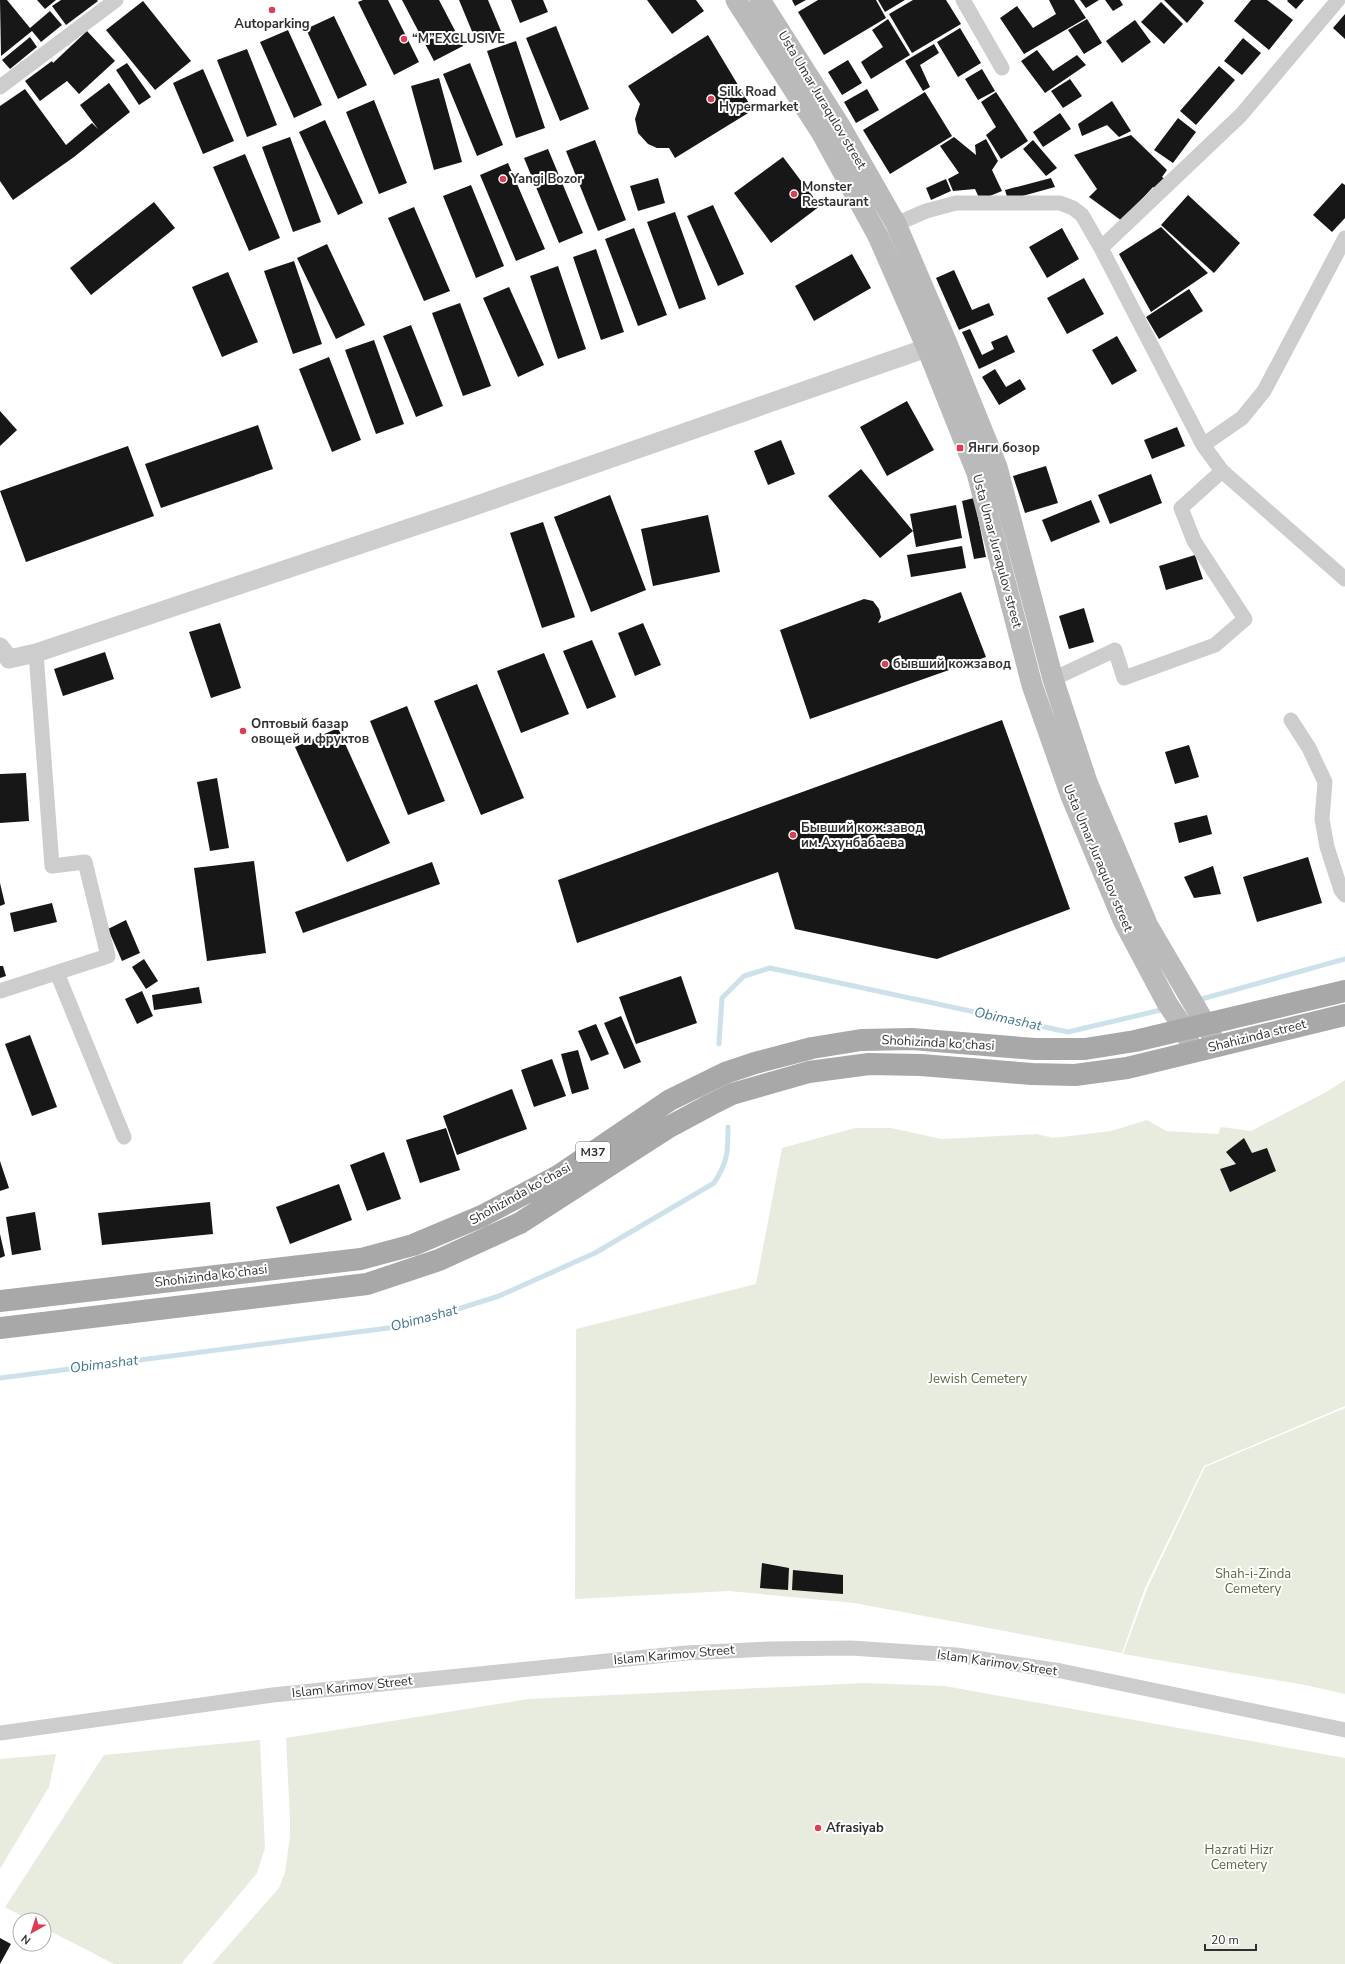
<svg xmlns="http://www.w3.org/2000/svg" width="1345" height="1964" font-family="'Nunito Sans',sans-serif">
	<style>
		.green { fill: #e7ecdf }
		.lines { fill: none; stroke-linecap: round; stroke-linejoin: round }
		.stream { stroke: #cde1eb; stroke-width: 5 }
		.building { fill: #171717 }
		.minor { stroke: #cdcdcd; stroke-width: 15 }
		.tertiary { stroke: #cdcdcd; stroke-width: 19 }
		.secondary { stroke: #bababa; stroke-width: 21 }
		.primary { stroke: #a8a8a8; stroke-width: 22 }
		.poi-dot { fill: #dc3e55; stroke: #fff; stroke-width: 1.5 }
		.labels { text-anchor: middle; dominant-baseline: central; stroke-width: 4; stroke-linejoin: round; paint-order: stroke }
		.shield { fill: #fff; stroke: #6e6e6e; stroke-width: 1 }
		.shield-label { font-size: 12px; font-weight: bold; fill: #303030 }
		.poi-label { font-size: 13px; font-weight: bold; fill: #303030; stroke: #fff; text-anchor: start }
		.street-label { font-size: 13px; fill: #303030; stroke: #fff }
		.park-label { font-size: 13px; fill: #576a40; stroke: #fff }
		.water-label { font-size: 14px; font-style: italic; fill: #42768e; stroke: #fff }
	</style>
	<rect width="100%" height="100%" fill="#fff"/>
	<path class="green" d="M 1345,1080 L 1345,1406 L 1204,1466 L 1145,1588 L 1122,1653 L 854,1603 L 729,1591 L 575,1599 L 576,1329 L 756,1284 L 782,1148 L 855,1128 L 891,1128 L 942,1139 L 1037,1134 L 1053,1138 L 1111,1131 L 1147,1120 L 1166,1131 L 1218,1134 L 1221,1127 L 1251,1131 L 1328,1091 Z
		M 1345,1408 L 1345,1694 L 1305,1685 L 1123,1654 L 1147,1589 L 1205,1467 Z
		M 865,1683 L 945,1686 L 1345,1758 L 1345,1964 L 212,1964 L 279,1888 L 285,1872 L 290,1837 L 290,1819 L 286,1738 L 528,1699 Z
		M 260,1740 L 265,1848 L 257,1873 L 181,1964 L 114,1964 L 44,1928 L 44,1920 L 29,1920 L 5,1907 L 104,1755 Z
		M 56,1754 L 49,1787 L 0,1869 L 0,1759 Z"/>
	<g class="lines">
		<path class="stream" d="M 1198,1000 L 1345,959
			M 719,1044 L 722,998 L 744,976 L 770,968 L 1068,1032 L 1165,1009
			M 0,1378 L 404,1326 L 499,1296 L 595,1253 L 714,1183 C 728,1162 728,1151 728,1127"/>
	</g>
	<path class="building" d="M 0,0 L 7,0 L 30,28 L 50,11 L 62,25 L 41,42 L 32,31 L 1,56 Z
		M 37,0 L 56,0 L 45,9 Z
		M 61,0 L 97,0 L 98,1 L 66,25 L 52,6 Z
		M 363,0 L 388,0 L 419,62 L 394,75 L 358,2 Z
		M 402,0 L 439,0 L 463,46 L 434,61 Z
		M 459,0 L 488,0 L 501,31 L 476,41 Z
		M 511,0 L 543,0 L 548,12 L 520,23 Z
		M 647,0 L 696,0 L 704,11 L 672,34 Z
		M 792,0 L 806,0 L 795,6 Z
		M 818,0 L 876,0 L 886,18 L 824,55 L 798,12 Z
		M 878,0 L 905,0 L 885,12 Z
		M 913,0 L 946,0 L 961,24 L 912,53 L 889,14 Z
		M 1049,0 L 1074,0 L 1086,18 L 1024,54 L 1000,18 L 1017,6 L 1033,28 L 1056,14 Z
		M 1080,0 L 1099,0 L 1086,8 Z
		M 1105,0 L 1120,0 L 1123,5 L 1113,11 Z
		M 1164,0 L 1201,0 L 1204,3 L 1187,23 Z
		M 1251,0 L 1267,0 L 1293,20 L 1269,50 L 1234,21 Z
		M 1288,0 L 1304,0 L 1296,9 L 1287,1 Z
		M 143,1 L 191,61 L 155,90 L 106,30 Z
		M 1161,2 L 1183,24 L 1164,44 L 1141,22 Z
		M 1345,14 L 1345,39 L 1333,28 Z
		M 334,16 L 367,85 L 338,99 L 306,29 Z
		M 888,19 L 910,55 L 871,79 L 861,62 L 883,47 L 872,30 Z
		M 1087,19 L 1102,43 L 1084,54 L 1068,30 Z
		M 1135,20 L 1151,42 L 1122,63 L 1106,41 Z
		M 556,26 L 589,109 L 560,121 L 526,38 Z
		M 960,28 L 981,63 L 958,77 L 937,42 Z
		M 288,30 L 322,105 L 294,118 L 260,42 Z
		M 87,31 L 115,61 L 79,94 L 67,81 L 40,101 L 25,81 L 52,61 L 53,63 Z
		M 708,35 L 753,110 L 675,158 L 669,148 L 657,148 L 648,144 L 638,133 L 635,119 L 640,104 L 628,86 Z
		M 30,37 L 37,47 L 10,69 L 2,60 Z
		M 1243,38 L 1261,53 L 1242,75 L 1224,61 Z
		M 516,41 L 545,128 L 516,138 L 487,51 Z
		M 934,44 L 939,53 L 920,65 L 930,87 L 923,91 L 905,61 Z
		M 247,49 L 277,125 L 247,137 L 217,60 Z
		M 1037,50 L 1053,71 L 1077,55 L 1086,65 L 1045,93 L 1021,61 Z
		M 848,60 L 862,83 L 842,95 L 828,72 Z
		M 127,63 L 151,97 L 139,105 L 116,70 Z
		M 470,63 L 503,145 L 477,156 L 443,74 Z
		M 1219,66 L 1235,80 L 1196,125 L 1180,111 Z
		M 203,69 L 234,141 L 203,154 L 173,83 Z
		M 982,69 L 995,91 L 978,100 L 965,79 Z
		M 439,78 L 462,162 L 434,170 L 411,86 Z
		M 1070,79 L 1082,96 L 1063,108 L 1051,91 Z
		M 109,83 L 130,112 L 74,157 L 13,200 L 0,181 L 0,106 L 25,89 L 66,145 L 92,123 L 98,129 L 80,105 Z
		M 867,89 L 879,110 L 856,123 L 844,102 Z
		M 925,92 L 952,136 L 890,174 L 863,130 Z
		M 996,92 L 1028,141 L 1001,159 L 986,135 L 996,127 L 981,102 Z
		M 374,100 L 407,183 L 379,194 L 346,112 Z
		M 1112,101 L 1131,131 L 1119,137 L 1107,125 L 1082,136 L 1078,124 Z
		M 1060,113 L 1071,129 L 1043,147 L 1033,132 Z
		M 1178,118 L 1196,132 L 1173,163 L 1154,150 Z
		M 325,120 L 363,203 L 338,215 L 299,132 Z
		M 1131,135 L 1167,170 L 1162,177 L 1166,180 L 1157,190 L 1153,187 L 1122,221 L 1089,197 L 1097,189 L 1074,155 Z
		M 290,137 L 321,222 L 293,232 L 262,147 Z
		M 954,137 L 976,155 L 975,145 L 986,139 L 998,161 L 992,170 L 1002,191 L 980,200 L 975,189 L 953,191 L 948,179 L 959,173 L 940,146 Z
		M 595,140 L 626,220 L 598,231 L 566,151 Z
		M 1033,140 L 1057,168 L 1046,176 L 1023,149 Z
		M 548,149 L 583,233 L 559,243 L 524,158 Z
		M 245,154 L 280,238 L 249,251 L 213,167 Z
		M 783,157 L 820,206 L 771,243 L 734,193 Z
		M 508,163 L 545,249 L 516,261 L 480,175 Z
		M 658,178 L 665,203 L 638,211 L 630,186 Z
		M 1051,178 L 1055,187 L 1008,200 L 1005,190 Z
		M 946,179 L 951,191 L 931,200 L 926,188 Z
		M 1342,183 L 1345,185 L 1345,218 L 1332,232 L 1313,215 Z
		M 471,185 L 504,266 L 476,278 L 443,196 Z
		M 1188,195 L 1240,243 L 1214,273 L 1161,225 Z
		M 154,202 L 175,228 L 91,295 L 70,268 Z
		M 713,205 L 744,274 L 718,286 L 687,216 Z
		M 414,207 L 450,291 L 424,301 L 388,218 Z
		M 675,212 L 706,299 L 679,309 L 647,222 Z
		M 1161,227 L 1208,273 L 1151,312 L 1119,254 Z
		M 634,228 L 667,315 L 638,326 L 605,239 Z
		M 1062,228 L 1079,259 L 1047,278 L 1029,247 Z
		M 327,244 L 365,325 L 336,339 L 297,258 Z
		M 596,249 L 624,332 L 601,340 L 573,257 Z
		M 852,254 L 871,288 L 814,321 L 795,286 Z
		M 294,261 L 322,344 L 293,354 L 264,271 Z
		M 558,266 L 586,349 L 558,359 L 530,276 Z
		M 954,270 L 972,310 L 989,303 L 994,315 L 959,330 L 936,278 Z
		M 228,272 L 258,342 L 222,357 L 192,287 Z
		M 1084,278 L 1104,314 L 1067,334 L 1047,298 Z
		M 509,287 L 544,365 L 518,377 L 483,298 Z
		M 1189,289 L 1203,311 L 1159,339 L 1146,317 Z
		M 460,303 L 491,386 L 463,396 L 432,313 Z
		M 411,325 L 443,406 L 416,417 L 383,336 Z
		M 970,329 L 982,355 L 994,349 L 991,342 L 1007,335 L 1015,352 L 979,369 L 962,332 Z
		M 1117,336 L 1137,371 L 1112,385 L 1092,350 Z
		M 374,340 L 404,424 L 376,434 L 345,350 Z
		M 329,357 L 361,440 L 332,452 L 299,369 Z
		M 995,369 L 1006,387 L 1020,379 L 1026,389 L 999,405 L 982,377 Z
		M 907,401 L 934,450 L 887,476 L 860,427 Z
		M 0,411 L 17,430 L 0,446 Z
		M 258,425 L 273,469 L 161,508 L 145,464 Z
		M 1177,427 L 1185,446 L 1152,459 L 1144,440 Z
		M 781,440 L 795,474 L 768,485 L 754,451 Z
		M 128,446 L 154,516 L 26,562 L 0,491 Z
		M 1046,466 L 1058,503 L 1025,513 L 1013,476 Z
		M 861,469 L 913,531 L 880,558 L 828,496 Z
		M 1151,474 L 1162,503 L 1110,524 L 1098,495 Z
		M 610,495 L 646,590 L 591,612 L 554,517 Z
		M 974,498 L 986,557 L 974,559 L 962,501 Z
		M 1091,500 L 1100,522 L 1051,542 L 1042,520 Z
		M 956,505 L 962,538 L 916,547 L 910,514 Z
		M 708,515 L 720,572 L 653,586 L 641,529 Z
		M 543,522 L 575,617 L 542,628 L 510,533 Z
		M 962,546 L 966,568 L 911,577 L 907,555 Z
		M 1195,555 L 1203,579 L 1166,590 L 1159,566 Z
		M 961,592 L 986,657 L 810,719 L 780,630 L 864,599 L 873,601 L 879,609 L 881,617 L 878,623 Z
		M 1084,608 L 1094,642 L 1069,649 L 1059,616 Z
		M 220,623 L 241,688 L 211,698 L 189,632 Z
		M 643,623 L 661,665 L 635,676 L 618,633 Z
		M 592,640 L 616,697 L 587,709 L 563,651 Z
		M 105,652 L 114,679 L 63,696 L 54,669 Z
		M 544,653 L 569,714 L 521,733 L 497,671 Z
		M 477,684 L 524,798 L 481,815 L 434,701 Z
		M 407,706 L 445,801 L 408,815 L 370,721 Z
		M 1002,720 L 1070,909 L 937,959 L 795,929 L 778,872 L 577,943 L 558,880 Z
		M 338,728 L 390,843 L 347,862 L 295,747 Z
		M 1189,745 L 1199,777 L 1175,784 L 1165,752 Z
		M 26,773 L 29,821 L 0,823 L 0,774 Z
		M 217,778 L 229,848 L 210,851 L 197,782 Z
		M 1207,815 L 1212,834 L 1179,843 L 1174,823 Z
		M 1308,857 L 1322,903 L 1257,922 L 1243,877 Z
		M 254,861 L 266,953 L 207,961 L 194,868 Z
		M 432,862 L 440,884 L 303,933 L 295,912 Z
		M 1213,866 L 1221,894 L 1194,898 L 1184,877 Z
		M 0,883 L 5,904 L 0,906 Z
		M 52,903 L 57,922 L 14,932 L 10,913 Z
		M 126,920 L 140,953 L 122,961 L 108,929 Z
		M 144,959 L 158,981 L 146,989 L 132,967 Z
		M 0,966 L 3,966 L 6,976 L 0,978 Z
		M 681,976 L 697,1023 L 636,1044 L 619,997 Z
		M 199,987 L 202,1003 L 154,1010 L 152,995 Z
		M 142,991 L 153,1016 L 137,1024 L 125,999 Z
		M 621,1016 L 641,1062 L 624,1069 L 604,1023 Z
		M 596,1024 L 609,1054 L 591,1061 L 578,1031 Z
		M 30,1035 L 57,1107 L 32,1116 L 5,1044 Z
		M 578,1050 L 589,1089 L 572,1094 L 561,1054 Z
		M 552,1059 L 566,1096 L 534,1107 L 521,1070 Z
		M 512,1089 L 527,1129 L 457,1155 L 443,1116 Z
		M 446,1128 L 460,1170 L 420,1183 L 406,1140 Z
		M 1244,1138 L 1252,1153 L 1267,1148 L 1276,1171 L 1230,1192 L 1220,1169 L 1236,1164 L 1226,1152 Z
		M 384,1152 L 401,1199 L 367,1211 L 350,1165 Z
		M 0,1161 L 9,1188 L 0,1191 Z
		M 339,1184 L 352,1220 L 290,1244 L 276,1207 Z
		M 210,1202 L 213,1234 L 102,1245 L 98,1213 Z
		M 35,1212 L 41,1250 L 12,1255 L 6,1217 Z
		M 0,1234 L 5,1256 L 0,1258 Z
		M 762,1563 L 789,1568 L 788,1590 L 760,1588 Z
		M 793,1570 L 843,1575 L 843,1594 L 792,1590 Z
		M 0,1938 L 11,1944 L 0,1964 Z"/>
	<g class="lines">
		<path class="minor" d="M 963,0 L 1002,68
			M 0,87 L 116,0
			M 896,224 L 926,211 L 956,203 L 1060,203 L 1073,208 L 1082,215 L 1101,248 L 1203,445 L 1222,471 L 1345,579
			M 1101,248 L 1241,115 L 1338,0
			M 1203,445 L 1242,418 L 1264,391 L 1345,238
			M 1053,679 L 1115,650 L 1124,678 L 1215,645 L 1245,619 L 1194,541 L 1181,508 L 1222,471
			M 1291,720 L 1309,748 L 1325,782 L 1322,819 L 1327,847 L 1341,890 L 1345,895
			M 57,973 L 124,1137
			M 0,991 L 108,956 L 85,862 L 52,866 L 36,653
			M 0,1733 L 273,1695 L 686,1653 L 769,1649 L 851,1648 L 956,1655 L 1061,1671 L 1345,1730"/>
		<path class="tertiary" d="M 0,647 L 9,659 L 36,653 L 463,510 L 941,343"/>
		<path class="secondary" d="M 736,0 L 821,132 L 878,236 L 927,348 L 977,473 L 1032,685 L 1071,796 L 1123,920 L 1167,1003 L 1185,1030 L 1193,1052
			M 760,0 L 840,126 L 896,224 L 946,341 L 997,467 L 1053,679 L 1087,782 L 1148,926 L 1206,1025 L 1217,1046"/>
		<path class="primary" d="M 0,1301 L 361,1259 L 413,1245 L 482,1216 L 558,1176 L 670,1100 L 725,1073 L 755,1063 L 812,1048 L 861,1040 L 912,1039 L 1035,1049 L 1085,1049 L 1135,1041 L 1345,991
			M 0,1328 L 367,1284 L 439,1260 L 520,1223 L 669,1127 L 710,1105 L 732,1094 L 809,1072 L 869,1064 L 921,1065 L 1032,1074 L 1075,1075 L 1127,1068 L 1345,1015"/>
	</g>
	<g class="poi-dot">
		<circle cx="272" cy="10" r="4"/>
		<circle cx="404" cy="39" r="4"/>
		<circle cx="711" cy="99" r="4"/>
		<circle cx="503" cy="179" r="4"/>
		<circle cx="794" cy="194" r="4"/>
		<rect x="956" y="444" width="8" height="8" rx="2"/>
		<circle cx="885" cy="664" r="4"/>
		<circle cx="243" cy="731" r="4"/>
		<circle cx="793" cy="835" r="4"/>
		<circle cx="818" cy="1828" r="4"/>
	</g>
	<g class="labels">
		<rect class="shield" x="576" y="1142" width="34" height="20" rx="3"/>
		<g class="shield-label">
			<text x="593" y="1152">M37</text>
		</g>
		<g class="poi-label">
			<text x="272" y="24" text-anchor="middle">Autoparking</text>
			<text x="412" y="39">“M”EXCLUSIVE</text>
			<text x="719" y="92">Silk Road<tspan x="719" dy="15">Hypermarket</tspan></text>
			<text x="511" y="179">Yangi Bozor</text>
			<text x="802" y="187">Monster<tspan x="802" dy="15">Restaurant</tspan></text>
			<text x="968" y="448">Янги бозор</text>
			<text x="893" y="664">бывший кожзавод</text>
			<text x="251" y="724">Оптовый базар<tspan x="251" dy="15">овощей и фруктов</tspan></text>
			<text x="801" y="828">Бывший кож.завод<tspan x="801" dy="15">им.Ахунбабаева</tspan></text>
			<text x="826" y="1828">Afrasiyab</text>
		</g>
		<g class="street-label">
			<text transform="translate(822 100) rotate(59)">Usta Umar Juraqulov street</text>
			<text transform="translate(997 551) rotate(75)">Usta Umar Juraqulov street</text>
			<text transform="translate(1098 858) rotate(67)">Usta Umar Juraqulov street</text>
			<text transform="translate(1257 1036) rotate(-14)">Shahizinda street</text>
			<text transform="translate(938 1043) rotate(3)">Shohizinda ko'chasi</text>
			<text transform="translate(520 1194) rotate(-29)">Shohizinda ko'chasi</text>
			<text transform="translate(211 1276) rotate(-7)">Shohizinda ko'chasi</text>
			<text transform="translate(674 1655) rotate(-5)">Islam Karimov Street</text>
			<text transform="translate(997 1663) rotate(8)">Islam Karimov Street</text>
			<text transform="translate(352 1687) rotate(-6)">Islam Karimov Street</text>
		</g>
		<g class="park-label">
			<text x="978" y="1379">Jewish Cemetery</text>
			<text x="1253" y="1574">Shah-i-Zinda<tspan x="1253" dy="15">Cemetery</tspan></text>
			<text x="1239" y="1850">Hazrati Hizr<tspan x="1239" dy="15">Cemetery</tspan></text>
		</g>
		<g class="water-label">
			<text transform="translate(1008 1019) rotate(12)">Obimashat</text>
			<text transform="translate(424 1318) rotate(-15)">Obimashat</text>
			<text transform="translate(104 1364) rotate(-7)">Obimashat</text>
		</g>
	</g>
	<g transform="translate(32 1932) rotate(219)"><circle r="19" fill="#ffffff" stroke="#acacac"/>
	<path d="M0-3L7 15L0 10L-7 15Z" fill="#dc3e55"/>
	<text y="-6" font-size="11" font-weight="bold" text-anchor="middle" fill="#303030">N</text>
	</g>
	<path d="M1205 1944v6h51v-6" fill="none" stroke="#303030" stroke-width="2"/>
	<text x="1211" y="1944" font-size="12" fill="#303030" stroke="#ffffff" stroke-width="3" paint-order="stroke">20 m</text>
</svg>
